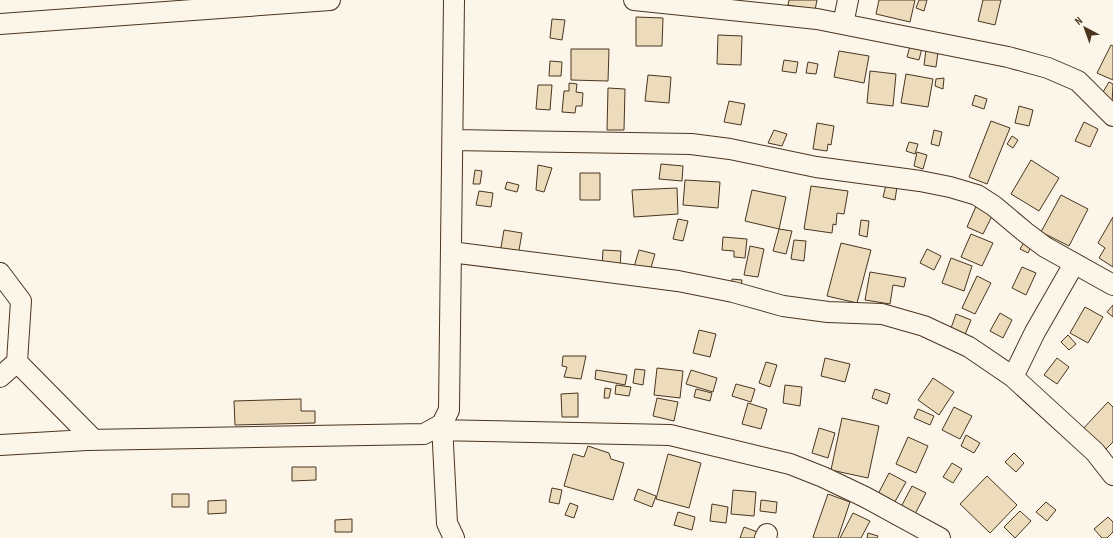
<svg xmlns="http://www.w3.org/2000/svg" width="1113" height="538" font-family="'Sofia Sans Condensed',sans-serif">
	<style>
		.building { fill: #ecdcbc; stroke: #4a3520 }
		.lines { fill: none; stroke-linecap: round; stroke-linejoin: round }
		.minor-casing { stroke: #4a3520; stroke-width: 22 }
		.minor { stroke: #fbf6e9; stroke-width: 20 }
	</style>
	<rect width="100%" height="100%" fill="#fbf6e9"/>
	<path class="building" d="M 789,0 L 817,0 L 815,10 L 788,5 Z
		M 879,0 L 915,0 L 910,22 L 876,14 Z
		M 919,0 L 927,0 L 924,11 L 916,8 Z
		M 983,0 L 1001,0 L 995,25 L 978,21 Z
		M 636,17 L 663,18 L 662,46 L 636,46 Z
		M 552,19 L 565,20 L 562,40 L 550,38 Z
		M 718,35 L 742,36 L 741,65 L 717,64 Z
		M 1111,45 L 1113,46 L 1113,80 L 1097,73 Z
		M 910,46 L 922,48 L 919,60 L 907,57 Z
		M 571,49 L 609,49 L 608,81 L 571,80 Z
		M 926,50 L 938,52 L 936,67 L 924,65 Z
		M 839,51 L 869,56 L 864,83 L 834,77 Z
		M 784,60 L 798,62 L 796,73 L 782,71 Z
		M 550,61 L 562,62 L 561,76 L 549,76 Z
		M 808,62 L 818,64 L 816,74 L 806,73 Z
		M 870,71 L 896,74 L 893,106 L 867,103 Z
		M 906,74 L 933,79 L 928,107 L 901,103 Z
		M 648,75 L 671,77 L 669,103 L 645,101 Z
		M 944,78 L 943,89 L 935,86 L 936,79 Z
		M 1109,82 L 1113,84 L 1112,104 L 1100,97 Z
		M 569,83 L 577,84 L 576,92 L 583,93 L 582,106 L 576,106 L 575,113 L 562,112 L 564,91 L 569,91 Z
		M 538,85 L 552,85 L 550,110 L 536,109 Z
		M 608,88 L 625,89 L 624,130 L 607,130 Z
		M 975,95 L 987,99 L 984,109 L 972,105 Z
		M 729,101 L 745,104 L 741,125 L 724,122 Z
		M 1019,106 L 1033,110 L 1029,126 L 1015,123 Z
		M 991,121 L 1010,128 L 987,184 L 969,177 Z
		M 1084,122 L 1098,129 L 1090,147 L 1075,141 Z
		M 817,123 L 834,126 L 831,145 L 828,144 L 827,151 L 813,149 Z
		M 774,130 L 787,134 L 782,146 L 768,143 Z
		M 934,130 L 942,132 L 939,146 L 931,144 Z
		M 1012,136 L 1018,140 L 1013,148 L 1007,144 Z
		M 909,142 L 918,144 L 915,154 L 906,151 Z
		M 917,152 L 927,155 L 923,169 L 914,166 Z
		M 1031,160 L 1059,178 L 1039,211 L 1011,194 Z
		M 661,164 L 683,166 L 682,181 L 659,179 Z
		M 538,165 L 552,168 L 544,192 L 536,190 Z
		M 475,170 L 482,171 L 480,184 L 473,184 Z
		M 580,173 L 600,173 L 600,200 L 580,200 Z
		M 685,180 L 720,182 L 718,208 L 683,205 Z
		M 507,182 L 519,185 L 517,192 L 505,189 Z
		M 886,185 L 897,187 L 895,200 L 883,197 Z
		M 811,186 L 848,191 L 844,214 L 837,213 L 836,225 L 833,224 L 832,233 L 804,229 Z
		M 677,188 L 678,214 L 634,217 L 632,190 Z
		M 752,190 L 786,197 L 779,229 L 745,221 Z
		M 479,191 L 493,193 L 491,207 L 476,205 Z
		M 1061,195 L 1088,209 L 1069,246 L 1041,232 Z
		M 977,204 L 994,212 L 983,234 L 967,227 Z
		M 1113,217 L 1113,267 L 1099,258 L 1105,248 L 1098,243 Z
		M 678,219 L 688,221 L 683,241 L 673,239 Z
		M 861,220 L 869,221 L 867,237 L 859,235 Z
		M 779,229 L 792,231 L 786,254 L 773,251 Z
		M 504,230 L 522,233 L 518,256 L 500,253 Z
		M 971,234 L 993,243 L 982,266 L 961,257 Z
		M 723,237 L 747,239 L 745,258 L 734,257 L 734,251 L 722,250 Z
		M 1026,239 L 1033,243 L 1028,253 L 1020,249 Z
		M 794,240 L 806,241 L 804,261 L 791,259 Z
		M 841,243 L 871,250 L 857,303 L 827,296 Z
		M 750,246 L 764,249 L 758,277 L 744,275 Z
		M 927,249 L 941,256 L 934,270 L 920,263 Z
		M 603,250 L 621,251 L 620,268 L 602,267 Z
		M 639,250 L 655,254 L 650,271 L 634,267 Z
		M 951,258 L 972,266 L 964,291 L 942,283 Z
		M 1022,267 L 1036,273 L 1026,295 L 1012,288 Z
		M 870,272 L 906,278 L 904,287 L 893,285 L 890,304 L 865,300 Z
		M 977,276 L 991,283 L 975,314 L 962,308 Z
		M 732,279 L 742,280 L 741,289 L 731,288 Z
		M 1113,305 L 1113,317 L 1107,312 Z
		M 1085,307 L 1103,317 L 1088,343 L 1070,333 Z
		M 1000,313 L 1012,320 L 1003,338 L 990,331 Z
		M 956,314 L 971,320 L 964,337 L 950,331 Z
		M 699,330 L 716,334 L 710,357 L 693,353 Z
		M 1068,335 L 1076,344 L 1069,350 L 1061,342 Z
		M 563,356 L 586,356 L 581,379 L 564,377 L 567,367 L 562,366 Z
		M 825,358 L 850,364 L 845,382 L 821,376 Z
		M 1057,358 L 1069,367 L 1057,384 L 1044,375 Z
		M 766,362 L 777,365 L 770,387 L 759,383 Z
		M 657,368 L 683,371 L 680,398 L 654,395 Z
		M 635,369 L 645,370 L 643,385 L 633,383 Z
		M 596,370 L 627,375 L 625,385 L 595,379 Z
		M 691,370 L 717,378 L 713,392 L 686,384 Z
		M 933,378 L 954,392 L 939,415 L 918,400 Z
		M 736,384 L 755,389 L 751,402 L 732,396 Z
		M 616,385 L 631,387 L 629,396 L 615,394 Z
		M 785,385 L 802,387 L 800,406 L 783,403 Z
		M 605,388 L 611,389 L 609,398 L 604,398 Z
		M 696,389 L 712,393 L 710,401 L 694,397 Z
		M 875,389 L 890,394 L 887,404 L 872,398 Z
		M 578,393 L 578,417 L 562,417 L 561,394 Z
		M 657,398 L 678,402 L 674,421 L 653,416 Z
		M 301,399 L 301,411 L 315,411 L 315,423 L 235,425 L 234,401 Z
		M 1108,402 L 1113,407 L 1113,442 L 1103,452 L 1081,431 Z
		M 748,403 L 767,409 L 761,429 L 742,424 Z
		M 954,407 L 972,416 L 960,439 L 942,430 Z
		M 918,409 L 934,416 L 930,425 L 914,418 Z
		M 842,418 L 879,426 L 868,478 L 831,470 Z
		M 819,428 L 835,433 L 828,458 L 812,453 Z
		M 966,435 L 980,443 L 974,453 L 961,446 Z
		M 908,437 L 928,446 L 916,473 L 896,464 Z
		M 588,446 L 609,453 L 611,459 L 624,463 L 613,500 L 564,486 L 573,454 L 584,457 Z
		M 1014,453 L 1024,463 L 1016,472 L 1005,462 Z
		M 668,454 L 701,463 L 689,508 L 656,499 Z
		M 952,463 L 962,469 L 953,483 L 943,477 Z
		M 292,467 L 316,467 L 316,480 L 292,481 Z
		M 889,473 L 906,482 L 892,507 L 876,498 Z
		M 987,476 L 1017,505 L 990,533 L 960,504 Z
		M 912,486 L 926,493 L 915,514 L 901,507 Z
		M 552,488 L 562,490 L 559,504 L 549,502 Z
		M 638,489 L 656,496 L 652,507 L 634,500 Z
		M 733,490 L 756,492 L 754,516 L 731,514 Z
		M 172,494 L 189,494 L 189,507 L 172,507 Z
		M 828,494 L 850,502 L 838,538 L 815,538 L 813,537 Z
		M 226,500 L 226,513 L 208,514 L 208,501 Z
		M 761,500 L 777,502 L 776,513 L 760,511 Z
		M 1046,502 L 1056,510 L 1047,521 L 1036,512 Z
		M 570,503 L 578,506 L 574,518 L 565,515 Z
		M 712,504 L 728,507 L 726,523 L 710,521 Z
		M 1020,511 L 1031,521 L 1015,538 L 1004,527 Z
		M 678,512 L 695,517 L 692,530 L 674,525 Z
		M 853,513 L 870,521 L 861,538 L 840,538 Z
		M 1108,517 L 1113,522 L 1113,532 L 1107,538 L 1102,538 L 1094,529 Z
		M 352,519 L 352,532 L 335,532 L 335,520 Z
		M 744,527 L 763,534 L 761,538 L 740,538 Z
		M 868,533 L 878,536 L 877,538 L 867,538 Z"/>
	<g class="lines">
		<defs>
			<path id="minor" d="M 634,0 L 817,19 L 1008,57 L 1048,68 L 1078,81 L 1113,116
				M 0,24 L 330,0
				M 843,24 L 848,0
				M 453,140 L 691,144 L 730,149 L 816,167 L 920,181 L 950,187 L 977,195 L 994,206 L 1025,232 L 1045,247 L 1113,285
				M 451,252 L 678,281 L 733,292 L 783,306 L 828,312 L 882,314 L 924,326 L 969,347 L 1013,377 L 1095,452 L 1113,475
				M 0,273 L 21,301 L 17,362 L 94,440
				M 0,377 L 17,362
				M 1013,377 L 1035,332 L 1074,264
				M 442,424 L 447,523 L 454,538
				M 434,430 L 670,435 L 790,464 L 823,477 L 865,497 L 940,538
				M 0,445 L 87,440 L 424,434 L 442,424 L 449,410 L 454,0
				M 765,538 L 767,534"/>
		</defs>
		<use href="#minor" class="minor-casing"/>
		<use href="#minor" class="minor"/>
	</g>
	<g transform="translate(1085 28) rotate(319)" stroke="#fbf6e9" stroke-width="3" paint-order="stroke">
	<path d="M0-3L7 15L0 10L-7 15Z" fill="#4a3520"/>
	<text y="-6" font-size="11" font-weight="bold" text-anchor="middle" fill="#4a3520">N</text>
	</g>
</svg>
